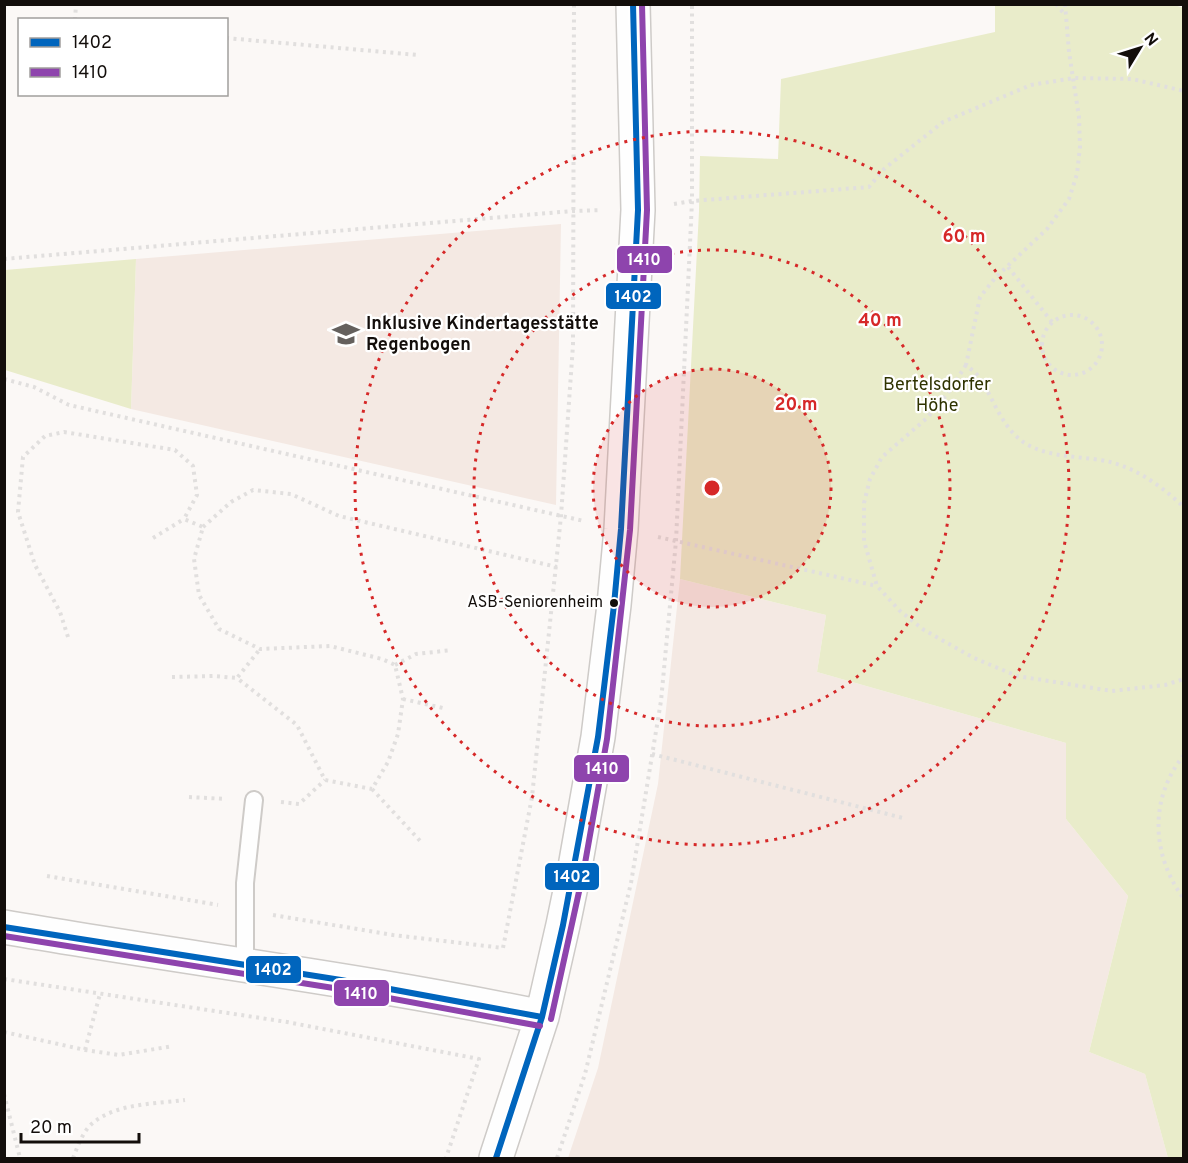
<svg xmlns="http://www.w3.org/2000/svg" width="1188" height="1163" font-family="Overpass,sans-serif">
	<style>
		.built { fill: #f4e9e3 }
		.green { fill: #e9ecca }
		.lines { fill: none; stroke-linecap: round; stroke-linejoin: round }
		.lane-casing { stroke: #cecbc8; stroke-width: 20 }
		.street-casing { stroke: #cecbc8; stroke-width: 36 }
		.path { stroke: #e1dfde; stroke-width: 4; stroke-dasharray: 3 4.5; stroke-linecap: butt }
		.lane { stroke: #fefefe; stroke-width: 16 }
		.street { stroke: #fefefe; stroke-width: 33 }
		.bus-1-casing { stroke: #fff; stroke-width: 10 }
		.bus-2-casing { stroke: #fff; stroke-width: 10 }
		.bus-1 { stroke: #0065bd; stroke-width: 6 }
		.bus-2 { stroke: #8e44ad; stroke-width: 6 }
		.ring { fill: none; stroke: #d62828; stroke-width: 3; stroke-dasharray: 3 6 }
		.bus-dot { fill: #130e0b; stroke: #fff; stroke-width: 2 }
		.labels { text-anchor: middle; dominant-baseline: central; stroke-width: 4.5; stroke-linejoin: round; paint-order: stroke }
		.bus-label { font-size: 16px; fill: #130e0b; stroke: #fff; text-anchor: end }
		.poi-label { font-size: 18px; font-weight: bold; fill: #130e0b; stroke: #fff; text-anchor: start }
		.park-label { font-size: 18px; fill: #2f3300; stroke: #fff }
		.centre { fill: #d62828; stroke: #fff; stroke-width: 3 }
		.ring-label { font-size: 18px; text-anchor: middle; font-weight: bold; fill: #d62828; stroke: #fff; stroke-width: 4.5; stroke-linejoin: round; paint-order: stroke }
		.line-badge { stroke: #fff; stroke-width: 2 }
		.badge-label { font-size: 16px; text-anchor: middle; font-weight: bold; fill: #fff }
	</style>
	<rect width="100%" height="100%" fill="#fbf8f6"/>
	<path class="built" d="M 561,224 L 556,505 L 131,409 L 136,259 Z
		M 680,579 L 826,615 L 817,672 L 1066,743 L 1066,819 L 1128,896 L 1089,1052 L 1145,1074 L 1168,1158 L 568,1158 L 598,1068 L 658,784 Z"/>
	<path class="green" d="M 1174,5 L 1184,8 L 1183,1158 L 1168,1158 L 1145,1074 L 1089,1052 L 1128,896 L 1066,819 L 1066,743 L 817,672 L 826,615 L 680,579 L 699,211 L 700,156 L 778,159 L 781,79 L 995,32 L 995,5 Z
		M 136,259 L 131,409 L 5,370 L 5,270 Z"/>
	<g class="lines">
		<defs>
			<path id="lane" d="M 245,965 L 245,883 L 254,800"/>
			<path id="street" d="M 4,927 C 184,958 364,980 542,1017
				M 496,1158 L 542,1017 L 563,925 L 575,867 L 598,737 L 614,605 L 621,529 L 638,210 L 633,4"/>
		</defs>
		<use href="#lane" class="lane-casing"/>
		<use href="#street" class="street-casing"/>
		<path class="path" d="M 1056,4 L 1065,15
			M 1065,4 L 1069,52 L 1079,117 L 1080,147 L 1077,174 L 1069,199 L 1047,229 L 996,277 L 980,297 L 966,365 C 971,369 976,373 980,378 C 994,400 1003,431 1028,445 C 1051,457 1075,456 1100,460 C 1133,465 1160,485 1184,507
			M 75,20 L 76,4
			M 226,38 L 418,55
			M 674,204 L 692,201 L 869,187 L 884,169 L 943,122 L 1031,85 L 1074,78 L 1132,79 L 1184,91
			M 4,259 L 573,211 L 601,210
			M 1008,267 L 1052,322
			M1042 345a30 30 0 1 1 60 0a30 30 0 1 1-60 0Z
			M 966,365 L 948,393 L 927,418 L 882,457 L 870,479 L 864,503 L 864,541 L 877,586 L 900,611 L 924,630 L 974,658 L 1017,676 L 1112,691 L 1165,685 L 1184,679
			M 4,379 L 34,387 L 69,405 L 584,521
			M 203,527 L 231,502 L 253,490 L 291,494 L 339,516 L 557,567
			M 658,537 L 877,586
			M 153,538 L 184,519
			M 68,637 L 60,612 L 35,565 L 18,512 L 23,457 L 45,436 L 64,432 L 175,450 L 193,466 L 197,495 L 184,519 L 203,527 L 194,559 L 199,595 L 219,629 L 260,649 L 330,646 L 382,659 L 395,665 L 403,699 L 398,734 L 388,762 L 372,789 L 325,780 L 297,725 L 237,678 L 260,649
			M 395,665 L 416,654 L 452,650
			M 172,677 L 214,676 L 237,678
			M 403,699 L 443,708
			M 652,754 L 903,818
			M 1184,755 C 1149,798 1151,855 1184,899
			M 372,789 L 423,844
			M 189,797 L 226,799
			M 281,802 L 299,804 L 325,780
			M 47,876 L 218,905
			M 273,915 L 393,935 L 503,948 L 532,797 L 561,516 L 573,345 L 574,4
			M 4,979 L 287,1022 L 479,1059 L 446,1158
			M 4,1032 L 85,1050 L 119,1055 L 173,1046
			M 85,1050 L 100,994
			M 4,1094 L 20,1158
			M 73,1158 C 78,1146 83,1130 94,1122 C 118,1103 156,1104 185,1100
			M 557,1158 L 585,1074 L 631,883 L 661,701 L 676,541 L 692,201 L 692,4"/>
		<use href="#lane" class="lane"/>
		<use href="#street" class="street"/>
		<defs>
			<path id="bus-1" d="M 4,927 L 341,980 L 542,1017
				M 496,1158 L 542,1017 L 563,925 L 598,737 L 614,605 L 621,529 L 638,210 L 633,4"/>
			<path id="bus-2" d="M 4,936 L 340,989 L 540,1026
				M 551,1019 L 584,869 L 607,739 L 630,530 L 647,210 L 642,4"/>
		</defs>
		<use href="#bus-1" class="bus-1-casing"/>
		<use href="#bus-2" class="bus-2-casing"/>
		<use href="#bus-1" class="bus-1"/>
		<use href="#bus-2" class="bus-2"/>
	</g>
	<circle cx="712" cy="488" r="119" fill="#d62828" fill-opacity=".12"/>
	<g class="ring">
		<circle cx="712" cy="488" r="119"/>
		<circle cx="712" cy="488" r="238"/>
		<circle cx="712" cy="488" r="357"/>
	</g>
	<defs>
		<symbol id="school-bare" viewBox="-9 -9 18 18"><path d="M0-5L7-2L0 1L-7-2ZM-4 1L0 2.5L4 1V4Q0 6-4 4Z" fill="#64605d" stroke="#fff" stroke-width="2.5" paint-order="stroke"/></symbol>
	</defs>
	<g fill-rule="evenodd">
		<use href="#school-bare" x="327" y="315" width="38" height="38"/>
	</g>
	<circle class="bus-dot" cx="614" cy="603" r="5"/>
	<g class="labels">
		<g class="bus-label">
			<text x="603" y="603">ASB-Seniorenheim</text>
		</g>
		<g class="poi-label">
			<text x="366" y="324">Inklusive Kindertagesstätte<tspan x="366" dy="21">Regenbogen</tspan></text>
		</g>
		<g class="park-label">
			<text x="937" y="385">Bertelsdorfer<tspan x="937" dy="21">Höhe</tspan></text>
		</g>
	</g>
	<circle cx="712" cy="488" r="9" class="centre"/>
	<g class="ring-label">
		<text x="964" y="242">60 m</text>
		<text x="880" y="326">40 m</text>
		<text x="796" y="410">20 m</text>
	</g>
	<g class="line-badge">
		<rect x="616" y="245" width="57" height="29" rx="6" fill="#8e44ad"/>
		<rect x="605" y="282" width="57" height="28" rx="6" fill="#0065bd"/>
		<rect x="573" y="754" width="57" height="29" rx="6" fill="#8e44ad"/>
		<rect x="544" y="862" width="56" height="29" rx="6" fill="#0065bd"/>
		<rect x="245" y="955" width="57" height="29" rx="6" fill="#0065bd"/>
		<rect x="333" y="979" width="57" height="28" rx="6" fill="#8e44ad"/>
	</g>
	<g class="badge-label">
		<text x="644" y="265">1410</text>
		<text x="633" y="302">1402</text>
		<text x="602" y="774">1410</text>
		<text x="572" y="882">1402</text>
		<text x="273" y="975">1402</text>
		<text x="361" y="999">1410</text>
	</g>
	<rect width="1188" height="1163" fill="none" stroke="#130e0b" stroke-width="12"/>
	<rect x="18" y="18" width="210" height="78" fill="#ffffff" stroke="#a19f9d" stroke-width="1.5"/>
	<rect x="30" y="38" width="30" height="9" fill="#0065bd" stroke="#a19f9d" stroke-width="1.5"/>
	<text x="72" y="48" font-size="18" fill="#130e0b">1402</text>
	<rect x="30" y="68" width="30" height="9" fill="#8e44ad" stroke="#a19f9d" stroke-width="1.5"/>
	<text x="72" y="78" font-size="18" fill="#130e0b">1410</text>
	<g transform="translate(1140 48) rotate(52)" stroke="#ffffff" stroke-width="4.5" paint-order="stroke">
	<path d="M0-4.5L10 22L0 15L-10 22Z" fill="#130e0b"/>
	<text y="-9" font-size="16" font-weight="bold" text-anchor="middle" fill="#130e0b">N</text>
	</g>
	<path d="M21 1133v9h118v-9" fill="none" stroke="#130e0b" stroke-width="3"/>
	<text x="30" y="1133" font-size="18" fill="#130e0b" stroke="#ffffff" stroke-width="4.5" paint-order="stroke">20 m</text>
</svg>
